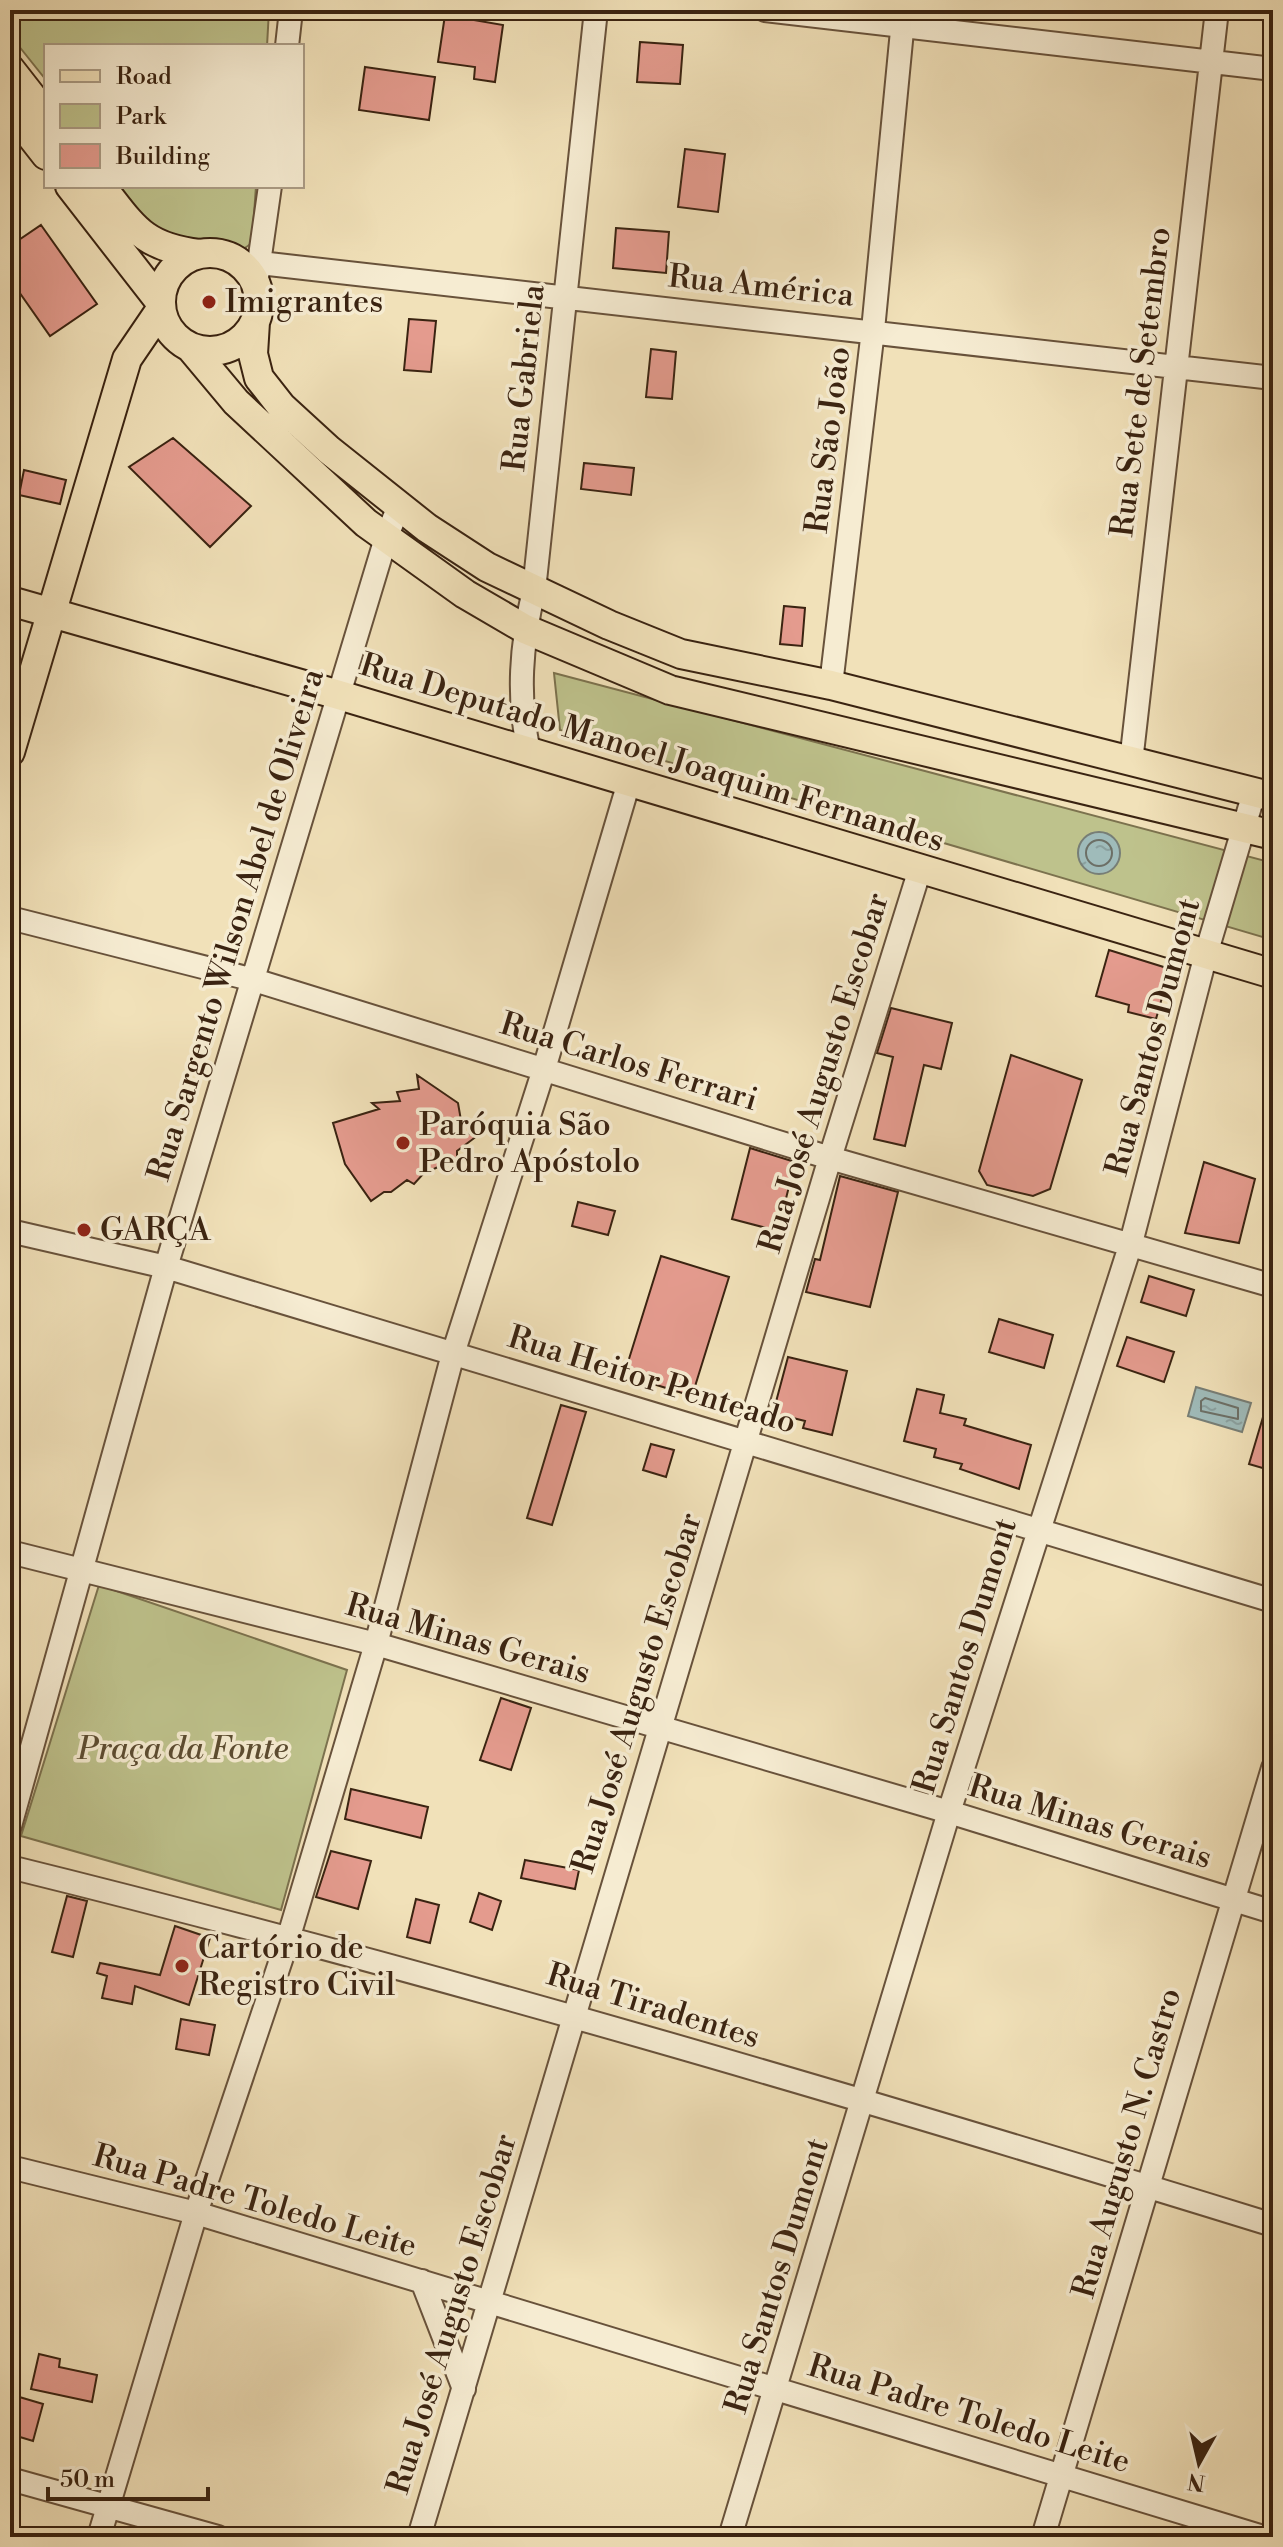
<svg xmlns="http://www.w3.org/2000/svg" width="1283" height="2547" font-family="'Libre Bodoni',serif">
	<style>
		.green { fill: #bec28c; stroke: #7c724e; stroke-width: 2 }
		.water { fill: url(#water-ripples); stroke: #777e76; stroke-width: 2 }
		.lines { fill: none; stroke-linecap: round; stroke-linejoin: round }
		.shore { stroke: #6c6f66; stroke-width: 2 }
		.building { fill: #e49b8e; stroke: #3a2311; stroke-width: 2 }
		.minor-casing { stroke: #68523b; stroke-width: 26 }
		.major-casing { stroke: #3a2311; stroke-width: 32 }
		.minor { stroke: #f6ecd2; stroke-width: 22 }
		.major { stroke: #f1e1b9; stroke-width: 28 }
		.poi-dot { fill: #8f2418; stroke: #f6ecd2; stroke-width: 3 }
		.labels { text-anchor: middle; dominant-baseline: central; stroke-width: 7; stroke-linejoin: round; paint-order: stroke }
		.street-label { font-size: 32px; fill: #3a2311; stroke: #f6ecd2 }
		.poi-label { font-size: 32px; fill: #3a2311; stroke: #f6ecd2; text-anchor: start }
		.park-label { font-size: 32px; font-style: italic; fill: #5b4b30; stroke: #f6ecd2 }
	</style>
	<defs>
		<pattern id="water-ripples" width="26" height="14" patternUnits="userSpaceOnUse" patternTransform="scale(2)"><rect width="26" height="14" fill="#9fbbba"/><path d="M2 4q2-2 4 0t4 0M15 11q2-2 4 0t4 0" fill="none" stroke="#8aa09f"/></pattern>
	</defs>
	<rect width="100%" height="100%" fill="#f1e1b9"/>
	<filter id="stains"><feTurbulence type="fractalNoise" baseFrequency=".0025" numOctaves="4"/><feColorMatrix values="0 0 0 0 .2 0 0 0 0 .09 0 0 0 0 .02 0 0 0 .5 -.17"/></filter>
	<radialGradient id="worn" r=".72"><stop offset=".6" stop-color="#630" stop-opacity="0"/><stop offset="1" stop-color="#630" stop-opacity=".3"/></radialGradient>
	<path class="green" d="M 10,10 L 269,10 L 267,46 L 46,46 L 46,80 L 10,35 Z
		M 118,186 L 256,186 L 252,243 L 242,250 L 163,241 L 146,227 Z
		M 554,673 L 1273,863 L 1273,940 L 560,730 Z
		M 99,1585 L 347,1670 L 281,1910 L 21,1836 Z"/>
	<path class="water" d="M1078 853a21 21 0 1 1 42 0a21 21 0 1 1-42 0Z
		M 1196,1387 L 1251,1403 L 1242,1432 L 1188,1416 Z"/>
	<g class="lines">
		<path class="shore" d="M1086 853a13 13 0 1 1 26 0a13 13 0 1 1-26 0Z
			M 1205,1398 L 1238,1408 L 1238,1419 L 1201,1411 L 1201,1401 Z"/>
	</g>
	<path class="building" d="M 445,15 L 503,25 L 495,82 L 474,79 L 475,67 L 438,62 Z
		M 640,42 L 683,45 L 680,84 L 637,82 Z
		M 365,67 L 435,77 L 429,120 L 359,110 Z
		M 685,149 L 725,154 L 718,212 L 678,207 Z
		M 41,225 L 97,304 L 50,336 L 10,279 L 10,246 Z
		M 616,228 L 669,232 L 666,273 L 613,268 Z
		M 409,319 L 436,321 L 431,372 L 404,370 Z
		M 651,349 L 676,352 L 672,399 L 646,397 Z
		M 173,438 L 251,506 L 210,547 L 129,467 Z
		M 584,463 L 634,468 L 631,495 L 581,489 Z
		M 24,470 L 66,480 L 60,504 L 19,495 Z
		M 784,606 L 805,608 L 802,646 L 780,644 Z
		M 1109,950 L 1170,969 L 1156,1019 L 1128,1012 L 1129,1005 L 1096,996 Z
		M 891,1008 L 952,1023 L 941,1069 L 924,1065 L 905,1146 L 874,1139 L 893,1057 L 877,1053 Z
		M 1011,1055 L 1082,1080 L 1050,1189 L 1033,1196 L 987,1185 L 979,1171 Z
		M 417,1075 L 458,1103 L 463,1132 L 477,1136 L 457,1151 L 457,1158 L 423,1174 L 414,1184 L 407,1180 L 391,1192 L 384,1192 L 371,1201 L 345,1164 L 333,1123 L 379,1109 L 372,1103 L 400,1101 L 397,1092 L 419,1089 Z
		M 750,1148 L 795,1162 L 778,1231 L 732,1219 Z
		M 1204,1162 L 1255,1179 L 1239,1243 L 1185,1233 Z
		M 840,1176 L 898,1192 L 870,1307 L 806,1292 L 815,1259 L 820,1260 Z
		M 578,1202 L 615,1211 L 608,1235 L 572,1226 Z
		M 661,1256 L 729,1277 L 692,1396 L 624,1375 Z
		M 1149,1276 L 1194,1290 L 1186,1316 L 1141,1302 Z
		M 999,1319 L 1053,1335 L 1044,1368 L 989,1352 Z
		M 1127,1337 L 1174,1352 L 1164,1382 L 1117,1366 Z
		M 788,1357 L 847,1371 L 832,1435 L 803,1428 L 805,1421 L 773,1413 Z
		M 917,1389 L 944,1395 L 940,1413 L 966,1419 L 964,1425 L 1031,1445 L 1019,1489 L 960,1469 L 962,1464 L 934,1457 L 936,1449 L 904,1441 Z
		M 1269,1397 L 1273,1398 L 1273,1471 L 1249,1464 Z
		M 561,1405 L 586,1412 L 552,1525 L 527,1518 Z
		M 651,1444 L 674,1450 L 666,1477 L 643,1470 Z
		M 501,1698 L 531,1708 L 511,1770 L 480,1760 Z
		M 351,1789 L 428,1807 L 421,1838 L 345,1819 Z
		M 331,1851 L 371,1861 L 358,1909 L 316,1897 Z
		M 525,1860 L 579,1870 L 575,1889 L 521,1878 Z
		M 479,1893 L 501,1901 L 492,1930 L 470,1922 Z
		M 67,1896 L 87,1901 L 73,1957 L 52,1952 Z
		M 416,1899 L 439,1905 L 430,1943 L 407,1937 Z
		M 175,1926 L 210,1938 L 189,2005 L 135,1986 L 132,2004 L 102,1998 L 107,1976 L 97,1973 L 100,1963 L 160,1975 Z
		M 181,2019 L 215,2025 L 209,2055 L 176,2049 Z
		M 39,2354 L 60,2359 L 59,2367 L 97,2375 L 92,2402 L 31,2389 Z
		M 16,2396 L 43,2404 L 33,2441 L 10,2434 Z"/>
	<g class="lines">
		<defs>
			<path id="minor" d="M 765,10 L 1273,69
				M 287,46 L 291,10
				M 243,265 L 260,263 L 1273,378
				M 256,284 L 270,186
				M 831,685 L 873,330 L 904,10
				M 529,752 C 517,696 521,645 534,590 L 596,10
				M 1131,762 L 1217,10
				M 10,918 L 254,980 L 830,1158 L 1273,1286
				M 10,1231 L 166,1267 L 1273,1601
				M 10,1552 L 376,1644 L 949,1812 L 1273,1912
				M 10,1826 L 166,1267 L 386,538 L 399,506
				M 10,1867 C 435,1972 855,2096 1273,2225
				M 10,2167 L 196,2213 L 1263,2537
				M 422,2281 L 464,2389
				M 10,2479 L 218,2537
				M 99,2537 L 196,2213 L 289,1936 L 376,1644 L 453,1354 L 544,1069 L 629,782
				M 419,2537 L 830,1158 L 920,869
				M 730,2537 L 949,1812 L 1131,1243 L 1206,954 L 1254,793
				M 1043,2537 L 1273,1768"/>
			<path id="major" d="M 10,69 L 46,115
				M 10,109 L 46,155
				M 70,186 L 161,303
				M 101,186 C 134,228 143,247 199,254
				M161 302a49 49 0 1 1 98 0a49 49 0 1 1-98 0Z
				M 255,322 L 253,354 L 259,378 L 281,406 L 329,450 L 427,528 L 487,567 L 609,625 L 681,654 L 831,685 L 1273,797
				M 190,347 L 236,402 L 366,523 L 465,594 L 525,629 L 670,690 L 1273,835
				M 10,601 L 339,695 L 1273,974
				M 10,752 L 127,359 L 161,309"/>
		</defs>
		<use href="#minor" class="minor-casing"/>
		<use href="#major" class="major-casing"/>
		<use href="#minor" class="minor"/>
		<use href="#major" class="major"/>
	</g>
	<g class="poi-dot">
		<circle cx="209" cy="302" r="8"/>
		<circle cx="403" cy="1143" r="8"/>
		<circle cx="84" cy="1230" r="8"/>
		<circle cx="182" cy="1966" r="8"/>
	</g>
	<g class="labels">
		<g class="street-label">
			<text transform="translate(761 286) rotate(6)">Rua América</text>
			<text transform="translate(524 378) rotate(-84)">Rua Gabriela</text>
			<text transform="translate(1141 382) rotate(-83)">Rua Sete de Setembro</text>
			<text transform="translate(828 440) rotate(-83)">Rua São João</text>
			<text transform="translate(652 753) rotate(17)">Rua Deputado Manoel Joaquim Fernandes</text>
			<text transform="translate(236 925) rotate(-73)">Rua Sargento Wilson Abel de Oliveira</text>
			<text transform="translate(1153 1037) rotate(-75)">Rua Santos Dumont</text>
			<text transform="translate(629 1062) rotate(17)">Rua Carlos Ferrari</text>
			<text transform="translate(824 1073) rotate(-73)">Rua José Augusto Escobar</text>
			<text transform="translate(652 1380) rotate(17)">Rua Heitor Penteado</text>
			<text transform="translate(468 1639) rotate(16)">Rua Minas Gerais</text>
			<text transform="translate(965 1656) rotate(-73)">Rua Santos Dumont</text>
			<text transform="translate(637 1693) rotate(-73)">Rua José Augusto Escobar</text>
			<text transform="translate(1090 1822) rotate(17)">Rua Minas Gerais</text>
			<text transform="translate(653 2006) rotate(17)">Rua Tiradentes</text>
			<text transform="translate(1127 2143) rotate(-74)">Rua Augusto N. Castro</text>
			<text transform="translate(255 2201) rotate(16)">Rua Padre Toledo Leite</text>
			<text transform="translate(777 2276) rotate(-73)">Rua Santos Dumont</text>
			<text transform="translate(452 2314) rotate(-73)">Rua José Augusto Escobar</text>
			<text transform="translate(969 2414) rotate(17)">Rua Padre Toledo Leite</text>
		</g>
		<g class="poi-label">
			<text x="225" y="302">Imigrantes</text>
			<text x="419" y="1125">Paróquia São<tspan x="419" dy="37">Pedro Apóstolo</tspan></text>
			<text x="100" y="1230">GARÇA</text>
			<text x="198" y="1948">Cartório de<tspan x="198" dy="37">Registro Civil</tspan></text>
		</g>
		<g class="park-label">
			<text x="183" y="1749">Praça da Fonte</text>
		</g>
	</g>
	<rect width="1283" height="2547" fill="none" stroke="#f1e1b9" stroke-width="40"/>
	<rect x="12" y="12" width="1259" height="2523" fill="none" stroke="#3a2311" stroke-width="4"/>
	<rect x="20" y="20" width="1243" height="2507" fill="none" stroke="#3a2311" stroke-width="2"/>
	<rect x="44" y="44" width="260" height="144" fill="#f6ecd2" stroke="#ab9c85" stroke-width="2"/>
	<rect x="60" y="70" width="40" height="12" fill="#f1e1b9" stroke="#ab9c85" stroke-width="2"/>
	<text x="116" y="84" font-size="24" fill="#3a2311">Road</text>
	<rect x="60" y="104" width="40" height="24" fill="#bec28c" stroke="#ab9c85" stroke-width="2"/>
	<text x="116" y="124" font-size="24" fill="#3a2311">Park</text>
	<rect x="60" y="144" width="40" height="24" fill="#e49b8e" stroke="#ab9c85" stroke-width="2"/>
	<text x="116" y="164" font-size="24" fill="#3a2311">Building</text>
	<g transform="translate(1199 2463) rotate(188)" stroke="#f6ecd2" stroke-width="6" paint-order="stroke">
	<path d="M0-6L14 30L0 20L-14 30Z" fill="#3a2311"/>
	<text y="-12" font-size="22" font-weight="bold" text-anchor="middle" fill="#3a2311">N</text>
	</g>
	<path d="M48 2487v12h160v-12" fill="none" stroke="#3a2311" stroke-width="4"/>
	<text x="60" y="2487" font-size="24" fill="#3a2311" stroke="#f6ecd2" stroke-width="6" paint-order="stroke">50 m</text>
	<rect width="100%" height="100%" filter="url(#stains)"/>
	<rect width="100%" height="100%" fill="url(#worn)"/>
</svg>
